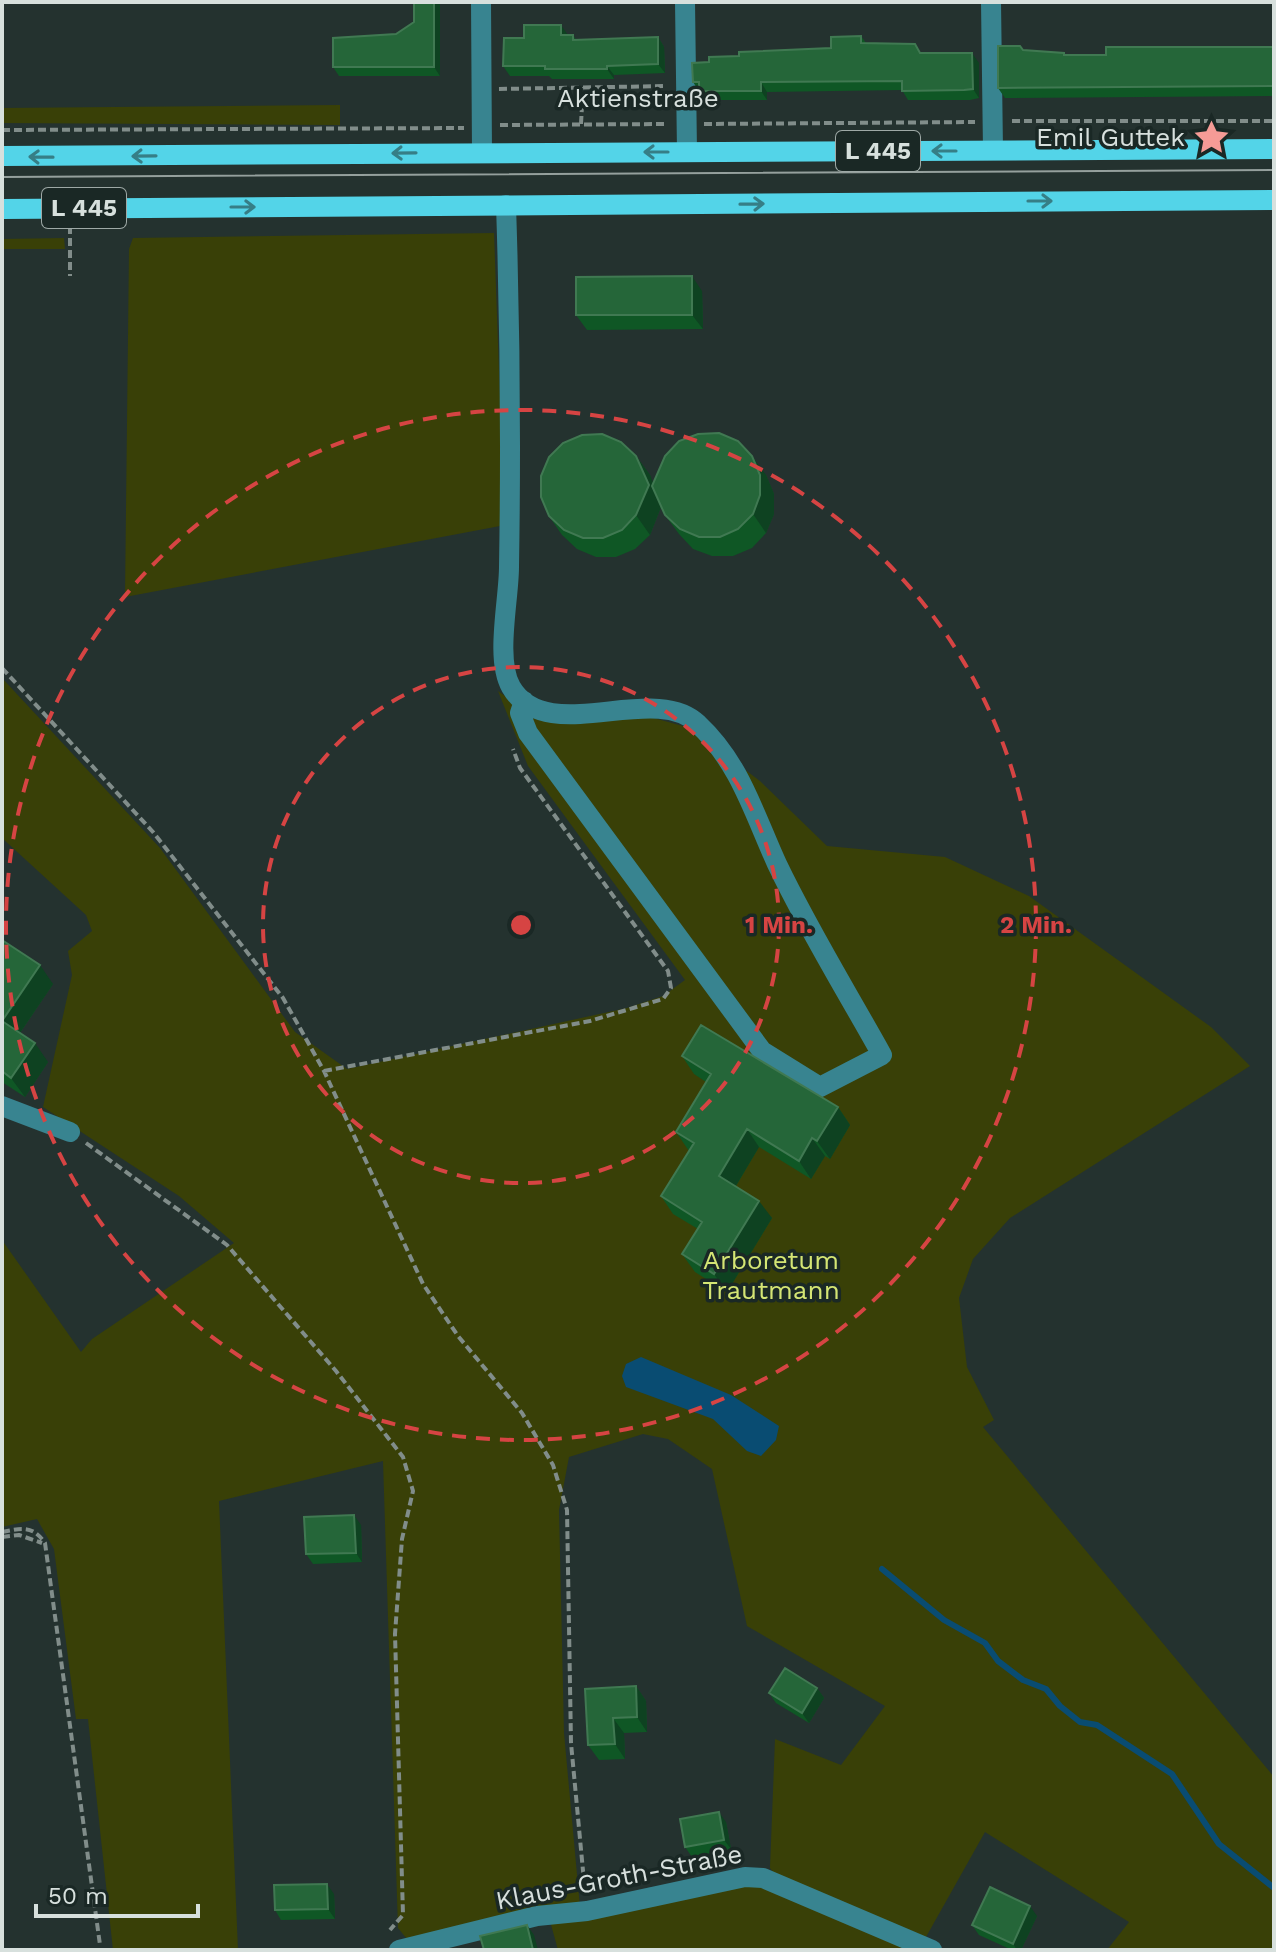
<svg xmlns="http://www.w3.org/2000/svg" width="1276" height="1952" font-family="'Work Sans',sans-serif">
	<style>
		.green { fill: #394007 }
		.water { fill: #094c72 }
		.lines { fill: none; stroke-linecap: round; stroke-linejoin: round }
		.stream { stroke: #094c72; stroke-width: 6 }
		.path { stroke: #818d8a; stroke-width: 4; stroke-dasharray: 8 4; stroke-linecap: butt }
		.minor { stroke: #388490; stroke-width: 20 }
		.major { stroke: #53d4e8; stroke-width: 20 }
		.tram { stroke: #95a09d; stroke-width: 2 }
		.wall { fill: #0f5725 }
		.shaded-wall { fill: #0e4221 }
		.building { fill: #256639; stroke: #407952; stroke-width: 2 }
		.oneway { stroke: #367e86 }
		.ring { fill: none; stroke: #d64443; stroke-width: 4; stroke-dasharray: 14 10 }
		.labels { text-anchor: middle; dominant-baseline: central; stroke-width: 7; stroke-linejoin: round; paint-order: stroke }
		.shield { fill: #1a2825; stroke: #9ea9a6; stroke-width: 2 }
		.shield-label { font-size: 24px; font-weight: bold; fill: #d7e0dd }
		.street-label { font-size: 26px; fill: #d7e0dd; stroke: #1a2825 }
		.poi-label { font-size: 26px; fill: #d7e0dd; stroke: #1a2825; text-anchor: end }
		.park-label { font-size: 26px; fill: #d4e574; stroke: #1a2825 }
		.centre { fill: #d64443; stroke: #1a2825; stroke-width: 4 }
		.ring-label { font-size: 24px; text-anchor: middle; font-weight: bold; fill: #d64443; stroke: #1a2825; stroke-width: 7; stroke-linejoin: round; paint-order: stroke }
	</style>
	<rect width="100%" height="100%" fill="#24322f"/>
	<path class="green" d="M 340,105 L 340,125 L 2,123 L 2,108 Z
		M 494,233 L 504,509 L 500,526 L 125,597 L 129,249 L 133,238 Z
		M 64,238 L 65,249 L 2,249 L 2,239 Z
		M 2,678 L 160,848 L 295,1032 L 347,1069 L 627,1008 L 663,996 L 685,980 L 528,766 L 498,691 L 536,718 L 650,717 L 690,728 L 760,781 L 827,846 L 945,857 L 1029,896 L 1211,1027 L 1250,1066 L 1010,1218 L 973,1259 L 959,1298 L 967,1367 L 994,1420 L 983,1427 L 1274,1777 L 1274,1950 L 1107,1950 L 1129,1922 L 985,1832 L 926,1937 L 776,1876 L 770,1868 L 775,1739 L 841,1765 L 885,1706 L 747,1626 L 712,1469 L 668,1439 L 643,1434 L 569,1457 L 559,1510 L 564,1733 L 580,1907 L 407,1939 L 398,1928 L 383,1461 L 219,1501 L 238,1950 L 113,1950 L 88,1719 L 76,1719 L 54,1549 L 37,1519 L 2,1527 L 2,1240 L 81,1352 L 92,1339 L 234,1243 L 179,1196 L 43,1107 L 72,975 L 68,951 L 92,931 L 86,915 L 2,838 Z
		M 739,1885 L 770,1886 L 921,1950 L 558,1950 L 550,1921 Z"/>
	<path class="water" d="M 641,1357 L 731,1395 L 779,1426 L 776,1440 L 761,1456 L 747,1451 L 713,1419 L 626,1387 L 622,1376 L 626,1364 Z"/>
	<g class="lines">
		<path class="stream" d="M 882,1569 L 944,1620 L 985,1643 L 998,1661 L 1023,1680 L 1046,1689 L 1060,1706 L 1080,1722 L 1097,1725 L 1172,1774 L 1219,1844 L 1274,1888"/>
		<path class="path" d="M 499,89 L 666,86
			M 1012,121 L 1274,121
			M 581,124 L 583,87
			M 704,124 L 975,122
			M 500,125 L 667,124
			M 2,130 L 464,128
			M 70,226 L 70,276
			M 2,668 L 153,832 L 283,998 L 324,1071 L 423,1284 L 458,1336 L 522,1413 L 553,1465 L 567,1510 L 571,1743 L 585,1892
			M 324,1071 L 590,1021 L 663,999 L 671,988 L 668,971 L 520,768 L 513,749
			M 86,1143 L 227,1245 L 336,1371 L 403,1457 L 413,1491 L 402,1539 L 395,1634 L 403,1915 L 390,1930
			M 2,1532 C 23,1528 32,1525 45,1543 L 100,1945
			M 2,1537 L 19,1535 L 42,1543"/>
		<path class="minor" d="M 481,2 L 482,153
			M 685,2 L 687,152
			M 991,2 L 993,150
			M 506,205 C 510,325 511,447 509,567 C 509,600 495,659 511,687 C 546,748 654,681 698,724 C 740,763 754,814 777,864 C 808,929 847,992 882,1055 L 820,1087 L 762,1051 L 528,733 L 520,713 L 524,701
			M 2,1106 L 70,1132
			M 399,1950 L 537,1916 L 587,1911 L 745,1877 L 763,1878 L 932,1950"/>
		<path class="major" d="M 2,156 L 1274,149
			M 2,209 L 1274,200"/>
		<path class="tram" d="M 2,177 L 1274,170"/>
	</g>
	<path class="wall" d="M 414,22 L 440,76 L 339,76 L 333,67 L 396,34 Z
		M 568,35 L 573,35 L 576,40 L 658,37 L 664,47 L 665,73 L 614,75 L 614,79 L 552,79 L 549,76 L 510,76 L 503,66 L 524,38 Z
		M 861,36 L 866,43 L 979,63 L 979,98 L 970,100 L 908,100 L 902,90 L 767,92 L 767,100 L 705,100 L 693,82 L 709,62 L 739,56 L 831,48 Z
		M 1274,47 L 1274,96 L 1005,98 L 998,88 L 1024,50 L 1064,53 L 1066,55 L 1106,55 Z
		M 702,291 L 703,329 L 587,330 L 576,315 Z
		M 636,456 L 650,475 L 653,484 L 766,475 L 774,494 L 774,514 L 766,533 L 752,548 L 733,556 L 712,556 L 693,549 L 679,534 L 665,515 L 661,507 L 650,535 L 635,549 L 616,557 L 596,557 L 577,549 L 562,535 L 549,516 Z
		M 2,940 L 53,984 L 20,1033 L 48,1062 L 25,1097 L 2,1082 Z
		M 682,1056 L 838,1107 L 850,1125 L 830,1159 L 825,1156 L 811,1179 L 759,1147 L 736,1186 L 772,1218 L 727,1292 L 695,1272 L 682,1254 L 698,1229 L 673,1214 L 661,1196 L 689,1151 L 676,1132 L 706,1082 L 694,1074 Z
		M 361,1525 L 362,1562 L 313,1564 L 306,1554 Z
		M 636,1686 L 646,1701 L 647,1732 L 624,1733 L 625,1759 L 599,1760 L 588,1745 Z
		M 817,1688 L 824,1698 L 809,1723 L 776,1703 L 769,1693 Z
		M 726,1822 L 731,1849 L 692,1857 L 685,1847 Z
		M 334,1894 L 335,1919 L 281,1920 L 275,1910 Z
		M 1037,1916 L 1021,1950 L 1012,1950 L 979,1935 L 972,1925 Z"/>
	<path class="shaded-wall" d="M 434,2 L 440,2 L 440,76 L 434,67 Z
		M 561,25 L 568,35 L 561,35 Z
		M 658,37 L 664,47 L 665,73 L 658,64 Z
		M 972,53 L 979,63 L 979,98 L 973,89 Z
		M 607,66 L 614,75 L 614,79 L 607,69 Z
		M 761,82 L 767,92 L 767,100 L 761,91 Z
		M 692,276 L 702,291 L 703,329 L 692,315 Z
		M 636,456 L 650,475 L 662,504 L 650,535 L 636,515 Z
		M 752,456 L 766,475 L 774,494 L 774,514 L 766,533 L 753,514 Z
		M 40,965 L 53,984 L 15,1040 L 2,1021 Z
		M 35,1043 L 48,1062 L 25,1097 L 11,1078 Z
		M 838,1107 L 850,1125 L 830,1159 L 817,1141 Z
		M 747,1129 L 759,1147 L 731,1194 L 719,1176 Z
		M 812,1138 L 825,1156 L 811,1179 L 799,1161 Z
		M 759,1201 L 772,1218 L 727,1292 L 714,1274 Z
		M 354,1515 L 361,1525 L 362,1562 L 356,1553 Z
		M 636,1686 L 646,1701 L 647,1732 L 637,1717 Z
		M 817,1688 L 824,1698 L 809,1723 L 802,1713 Z
		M 613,1718 L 624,1733 L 625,1759 L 615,1744 Z
		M 719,1812 L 726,1822 L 731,1849 L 724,1840 Z
		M 327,1884 L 334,1894 L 335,1919 L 328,1909 Z
		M 1030,1906 L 1037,1916 L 1021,1950 L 1017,1950 L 1013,1944 Z
		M 527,1925 L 534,1935 L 538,1950 L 533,1950 Z"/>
	<path class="building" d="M 414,2 L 434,2 L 434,67 L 333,67 L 333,38 L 396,34 L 414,22 Z
		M 524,25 L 561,25 L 561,35 L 573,35 L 573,40 L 658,37 L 658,64 L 607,66 L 607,69 L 545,69 L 545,66 L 503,66 L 504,38 L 524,38 Z
		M 861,36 L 861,43 L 915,44 L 920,53 L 972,53 L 973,89 L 964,90 L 902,91 L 902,81 L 761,82 L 761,91 L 699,91 L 699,82 L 693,82 L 692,63 L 709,62 L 709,57 L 739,56 L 739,52 L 831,48 L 831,37 Z
		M 998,46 L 1020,46 L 1023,50 L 1064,53 L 1064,55 L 1106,55 L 1106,47 L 1274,47 L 1274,86 L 998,88 Z
		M 692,276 L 692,315 L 576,315 L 576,277 Z
		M 719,433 L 738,441 L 752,456 L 760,475 L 760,495 L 753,514 L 738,529 L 720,537 L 699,537 L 680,529 L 665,515 L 652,486 L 665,456 L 679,441 L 698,434 Z
		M 602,434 L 621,442 L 636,456 L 649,485 L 636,515 L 622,530 L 603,538 L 583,538 L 564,530 L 549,516 L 541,497 L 541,476 L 549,457 L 563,443 L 582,435 Z
		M 2,940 L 40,965 L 2,1021 Z
		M 2,1021 L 35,1043 L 11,1078 L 2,1071 Z
		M 701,1025 L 838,1107 L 817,1141 L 812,1138 L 799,1161 L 747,1129 L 719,1176 L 759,1201 L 714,1274 L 682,1254 L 702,1222 L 661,1196 L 694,1143 L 676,1132 L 711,1074 L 682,1056 Z
		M 354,1515 L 356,1553 L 306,1554 L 304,1517 Z
		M 785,1668 L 817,1688 L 802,1713 L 769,1693 Z
		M 636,1686 L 637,1717 L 613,1718 L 615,1744 L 588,1745 L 585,1689 Z
		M 719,1812 L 724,1840 L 685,1847 L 680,1819 Z
		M 327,1884 L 328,1909 L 275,1910 L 274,1885 Z
		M 990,1887 L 1030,1906 L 1013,1944 L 972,1925 Z
		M 527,1925 L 533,1950 L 484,1950 L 480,1936 Z"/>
	<defs><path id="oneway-shaft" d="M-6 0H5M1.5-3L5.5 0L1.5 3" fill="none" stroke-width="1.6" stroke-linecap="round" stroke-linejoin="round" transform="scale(2)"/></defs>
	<g class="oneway">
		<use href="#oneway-shaft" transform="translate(944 151) rotate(180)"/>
		<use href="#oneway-shaft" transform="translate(656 152) rotate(180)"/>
		<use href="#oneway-shaft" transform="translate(404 153) rotate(179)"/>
		<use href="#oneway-shaft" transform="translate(144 156) rotate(179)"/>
		<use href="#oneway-shaft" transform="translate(41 157) rotate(-179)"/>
		<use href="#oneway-shaft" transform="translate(1040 201)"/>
		<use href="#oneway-shaft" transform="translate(752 204) rotate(-1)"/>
		<use href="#oneway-shaft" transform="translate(243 207)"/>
	</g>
	<g class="ring">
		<circle cx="521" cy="925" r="258"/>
		<circle cx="521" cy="925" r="515"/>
	</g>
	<defs>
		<symbol id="sight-bare" viewBox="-9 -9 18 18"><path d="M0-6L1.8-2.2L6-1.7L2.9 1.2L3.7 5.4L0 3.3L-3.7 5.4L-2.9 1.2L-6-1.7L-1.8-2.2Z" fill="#f59b96" stroke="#1a2825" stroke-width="2.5" paint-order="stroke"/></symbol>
	</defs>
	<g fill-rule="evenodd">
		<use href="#sight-bare" x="1186" y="112" width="51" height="51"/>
	</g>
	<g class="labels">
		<g class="shield">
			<rect x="836" y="131" width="84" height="40" rx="6"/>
			<rect x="42" y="188" width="84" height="40" rx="6"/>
		</g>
		<g class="shield-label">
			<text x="878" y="151">L 445</text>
			<text x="84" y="208">L 445</text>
		</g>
		<g class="street-label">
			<text x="638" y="98">Aktienstraße</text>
			<text transform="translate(619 1877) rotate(-11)">Klaus-Groth-Straße</text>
		</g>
		<g class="poi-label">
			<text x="1185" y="137">Emil Guttek</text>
		</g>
		<g class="park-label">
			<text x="771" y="1260">Arboretum<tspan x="771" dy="30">Trautmann</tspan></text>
		</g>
	</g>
	<circle cx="521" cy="925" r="12" class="centre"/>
	<g class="ring-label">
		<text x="779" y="933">1 Min.</text>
		<text x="1036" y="933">2 Min.</text>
	</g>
	<rect width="1276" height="1952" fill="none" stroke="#d7e0dd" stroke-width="8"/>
	<path d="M36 1904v12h162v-12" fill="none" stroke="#d7e0dd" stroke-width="4"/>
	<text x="48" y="1904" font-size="24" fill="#d7e0dd" stroke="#1a2825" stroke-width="6" paint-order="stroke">50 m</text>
</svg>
